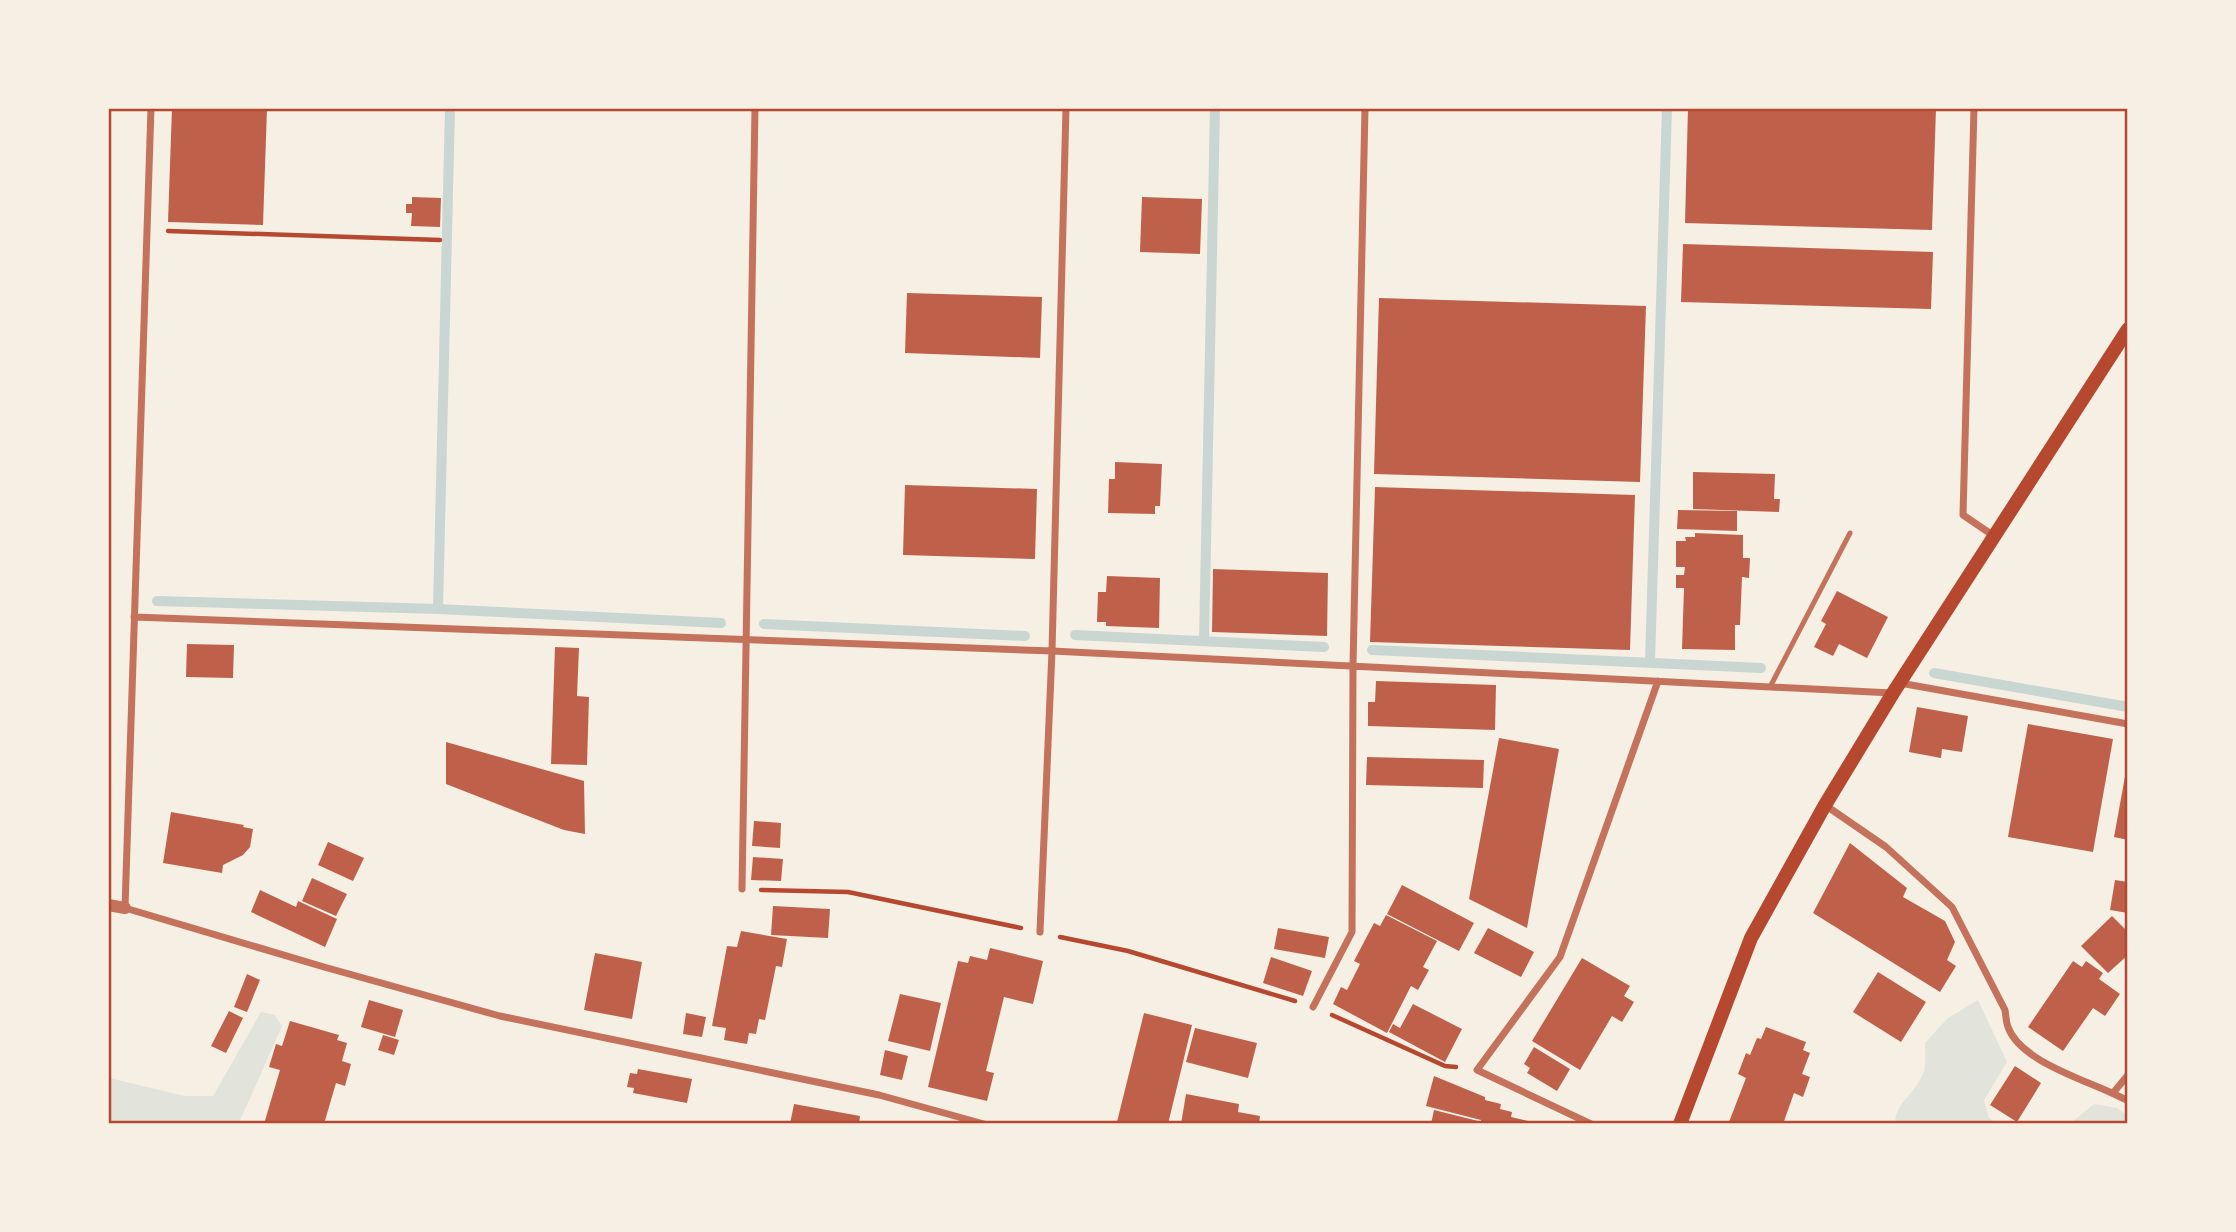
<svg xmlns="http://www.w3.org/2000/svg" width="2236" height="1232" font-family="'Golos Text',sans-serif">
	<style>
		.green { fill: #e2e4dc }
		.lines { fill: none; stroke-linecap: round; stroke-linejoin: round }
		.stream { stroke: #c9d6d2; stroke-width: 10 }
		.building { fill: #bf614a }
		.path { stroke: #b5482f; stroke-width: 4.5 }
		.service { stroke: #c5725c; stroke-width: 5 }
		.minor { stroke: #c5725c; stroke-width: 7 }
		.tertiary { stroke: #c5725c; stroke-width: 12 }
		.secondary { stroke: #b5482f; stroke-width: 14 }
		.neatline { fill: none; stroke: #b5482f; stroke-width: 2.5 }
	</style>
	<rect width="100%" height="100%" fill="#f6efe4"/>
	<path class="green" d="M 1978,1000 L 2007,1062 L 1984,1100 L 1989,1118 L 1997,1123 L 1895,1123 C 1895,1103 1918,1091 1924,1071 C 1926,1062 1925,1051 1925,1043 L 1948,1018 Z
		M 261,1012 L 275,1015 L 282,1026 L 239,1123 L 109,1123 L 109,1078 L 185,1096 L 213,1096 Z
		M 2094,1104 L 2117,1108 L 2127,1115 L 2124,1123 L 2071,1123 Z"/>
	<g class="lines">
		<path class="stream" d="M 157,601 L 438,609 L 721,623
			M 438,609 L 450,108
			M 764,624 L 1025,636
			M 1075,635 L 1324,647
			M 1204,641 L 1215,108
			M 1372,650 L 1761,668
			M 1650,662 L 1667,108
			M 1934,673 L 2128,707"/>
	</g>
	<path class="building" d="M 172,108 L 267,108 L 263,225 L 168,222 Z
		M 1688,108 L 1936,108 L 1932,230 L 1685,223 Z
		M 412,197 L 441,198 L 440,227 L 411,226 L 412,213 L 406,213 L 406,204 L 412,204 Z
		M 1142,197 L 1202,199 L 1200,254 L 1140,252 Z
		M 1683,244 L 1933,252 L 1931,309 L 1681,302 Z
		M 907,293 L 1042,297 L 1040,358 L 905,353 Z
		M 1379,298 L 1646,306 L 1640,482 L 1374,474 Z
		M 1115,462 L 1162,464 L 1160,506 L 1155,506 L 1155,514 L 1108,513 L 1109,479 L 1115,479 Z
		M 1693,472 L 1775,474 L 1774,499 L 1780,499 L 1779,512 L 1693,509 Z
		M 905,485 L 1037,489 L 1035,559 L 903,555 Z
		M 1375,487 L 1635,495 L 1630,650 L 1370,642 Z
		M 1678,510 L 1737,511 L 1737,531 L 1677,529 Z
		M 1695,533 L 1743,535 L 1743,558 L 1750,558 L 1749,578 L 1742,577 L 1740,625 L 1735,625 L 1735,650 L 1682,649 L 1684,588 L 1676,588 L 1676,575 L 1684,575 L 1685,567 L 1676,567 L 1676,541 L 1686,541 L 1685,537 L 1695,537 Z
		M 1213,569 L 1328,573 L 1327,636 L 1212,632 Z
		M 1107,576 L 1160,578 L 1159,628 L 1106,626 L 1106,622 L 1097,622 L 1098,592 L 1106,592 Z
		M 1837,591 L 1888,617 L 1867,658 L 1839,644 L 1833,656 L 1814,647 L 1826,624 L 1821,621 Z
		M 187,644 L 234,645 L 233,678 L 186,677 Z
		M 555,647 L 579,648 L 577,696 L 589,697 L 587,765 L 551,764 Z
		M 1376,681 L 1496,685 L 1495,730 L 1368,726 L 1368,702 L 1375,702 Z
		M 1917,707 L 1968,716 L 1962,752 L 1942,749 L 1941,758 L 1909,752 Z
		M 2028,724 L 2113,739 L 2093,852 L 2008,837 Z
		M 1499,738 L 1559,749 L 1527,928 L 1469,899 Z
		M 446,742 L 584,781 L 585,834 L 564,830 L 446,784 Z
		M 1367,757 L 1484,760 L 1483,788 L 1366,785 Z
		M 2126,771 L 2128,771 L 2128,840 L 2114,837 Z
		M 171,812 L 244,825 L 243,827 L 253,829 L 250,847 L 243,855 L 223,865 L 222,873 L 163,863 Z
		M 754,821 L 781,823 L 780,848 L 752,846 Z
		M 328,842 L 364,858 L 353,881 L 318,865 Z
		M 1850,843 L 1907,888 L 1903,897 L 1945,921 L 1955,942 L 1947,960 L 1956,966 L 1940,992 L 1813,913 Z
		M 753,857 L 783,859 L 781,881 L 751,880 Z
		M 312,878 L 347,894 L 336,916 L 302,901 Z
		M 2115,880 L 2128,882 L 2128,913 L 2110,910 Z
		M 1402,885 L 1474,923 L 1459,951 L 1387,914 Z
		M 260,890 L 296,907 L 298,901 L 337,919 L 325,947 L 251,912 Z
		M 773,906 L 830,909 L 828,938 L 771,935 Z
		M 1386,915 L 1437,941 L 1423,967 L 1429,970 L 1418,990 L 1411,986 L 1387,1033 L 1333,1004 L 1341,987 L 1347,990 L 1360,964 L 1354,961 L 1374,923 L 1380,926 Z
		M 2112,916 L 2128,932 L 2128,955 L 2108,973 L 2081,946 Z
		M 1278,928 L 1329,937 L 1325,958 L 1274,949 Z
		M 1488,928 L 1534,952 L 1521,977 L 1474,953 Z
		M 741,931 L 787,939 L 782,967 L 776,966 L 765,1020 L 759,1019 L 756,1034 L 749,1033 L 747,1044 L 724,1040 L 726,1028 L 712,1026 L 727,946 L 737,947 Z
		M 990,948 L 1043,961 L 1033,1004 L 1004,997 L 986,1071 L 994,1073 L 987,1101 L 928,1087 L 958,961 L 968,963 L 970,956 L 987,960 Z
		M 595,953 L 642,962 L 632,1019 L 584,1010 Z
		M 1271,957 L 1312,971 L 1303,996 L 1263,983 Z
		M 1582,958 L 1630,986 L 1624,996 L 1634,1002 L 1622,1022 L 1612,1016 L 1580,1070 L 1532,1041 Z
		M 2073,961 L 2082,967 L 2086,961 L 2103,973 L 2099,979 L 2120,994 L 2105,1016 L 2093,1008 L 2063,1051 L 2028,1027 Z
		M 1878,972 L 1926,1002 L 1901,1042 L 1853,1012 Z
		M 247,974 L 260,980 L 247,1012 L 234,1007 Z
		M 900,994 L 941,1003 L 930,1051 L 888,1041 Z
		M 369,1000 L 403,1010 L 395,1037 L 361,1027 Z
		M 1413,1004 L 1462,1029 L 1445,1062 L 1389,1032 L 1393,1024 L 1400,1028 Z
		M 229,1011 L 243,1018 L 226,1053 L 211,1046 Z
		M 686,1013 L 706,1017 L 702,1037 L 683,1034 Z
		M 1144,1013 L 1192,1025 L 1168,1124 L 1117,1122 Z
		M 290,1021 L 339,1035 L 337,1040 L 347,1043 L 342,1061 L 351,1064 L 345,1086 L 336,1083 L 324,1124 L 264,1124 L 280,1070 L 269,1067 L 276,1044 L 282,1046 Z
		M 1766,1027 L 1806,1042 L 1803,1050 L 1810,1053 L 1802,1074 L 1810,1077 L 1803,1097 L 1794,1093 L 1783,1124 L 1732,1124 L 1729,1122 L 1746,1078 L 1738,1074 L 1746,1053 L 1750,1055 L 1757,1038 L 1761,1039 Z
		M 1195,1028 L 1257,1043 L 1248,1078 L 1186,1062 Z
		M 383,1035 L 399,1040 L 394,1055 L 378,1050 Z
		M 1534,1047 L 1570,1069 L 1557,1091 L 1527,1073 L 1530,1068 L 1524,1064 Z
		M 885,1050 L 908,1056 L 902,1080 L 880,1075 Z
		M 2015,1066 L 2041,1083 L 2017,1122 L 1990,1105 Z
		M 638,1069 L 692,1079 L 687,1103 L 633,1093 L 634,1088 L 627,1087 L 630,1073 L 637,1074 Z
		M 1434,1076 L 1485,1097 L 1485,1100 L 1501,1104 L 1500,1109 L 1512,1112 L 1511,1117 L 1528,1121 L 1528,1124 L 1480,1124 L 1481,1120 L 1426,1106 Z
		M 1186,1094 L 1239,1104 L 1238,1112 L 1260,1116 L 1259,1124 L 1181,1124 Z
		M 794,1104 L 860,1116 L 859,1124 L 790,1124 Z
		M 1434,1110 L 1478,1121 L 1477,1124 L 1431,1124 Z"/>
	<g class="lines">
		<path class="path" d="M 168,231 L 440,240
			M 761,890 L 848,892 L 1021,928
			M 1060,937 L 1128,951 L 1295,1001
			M 1332,1015 L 1445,1066 L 1456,1067"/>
		<path class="service" d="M 1770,687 L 1850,533"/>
		<path class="minor" d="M 151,108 L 125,908 L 324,967 L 500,1016 L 879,1095 L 984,1124
			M 1974,108 L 1963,515 L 1994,536
			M 134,617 L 1052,651 L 1892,693
			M 1900,683 L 2128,724
			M 1825,805 L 1886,847 L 1952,907 L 2005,1010 C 2006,1016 2006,1022 2008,1027 C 2021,1064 2095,1082 2128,1101
			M 742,889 L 755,108
			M 1040,932 L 1052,651 L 1066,108
			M 1313,1007 L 1352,932 L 1353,666 L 1365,108
			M 2113,1093 L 2128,1075
			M 1591,1124 L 1477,1070 L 1560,957 L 1658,681"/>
		<path class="tertiary" d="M 108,905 L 125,908"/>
		<path class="secondary" d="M 1680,1124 L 1751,938 L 1825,805 L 1893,693 L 2128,329"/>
	</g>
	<rect width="2236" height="1232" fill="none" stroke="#f6efe4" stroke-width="220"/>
	<rect x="110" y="110" width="2016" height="1012" class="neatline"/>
</svg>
